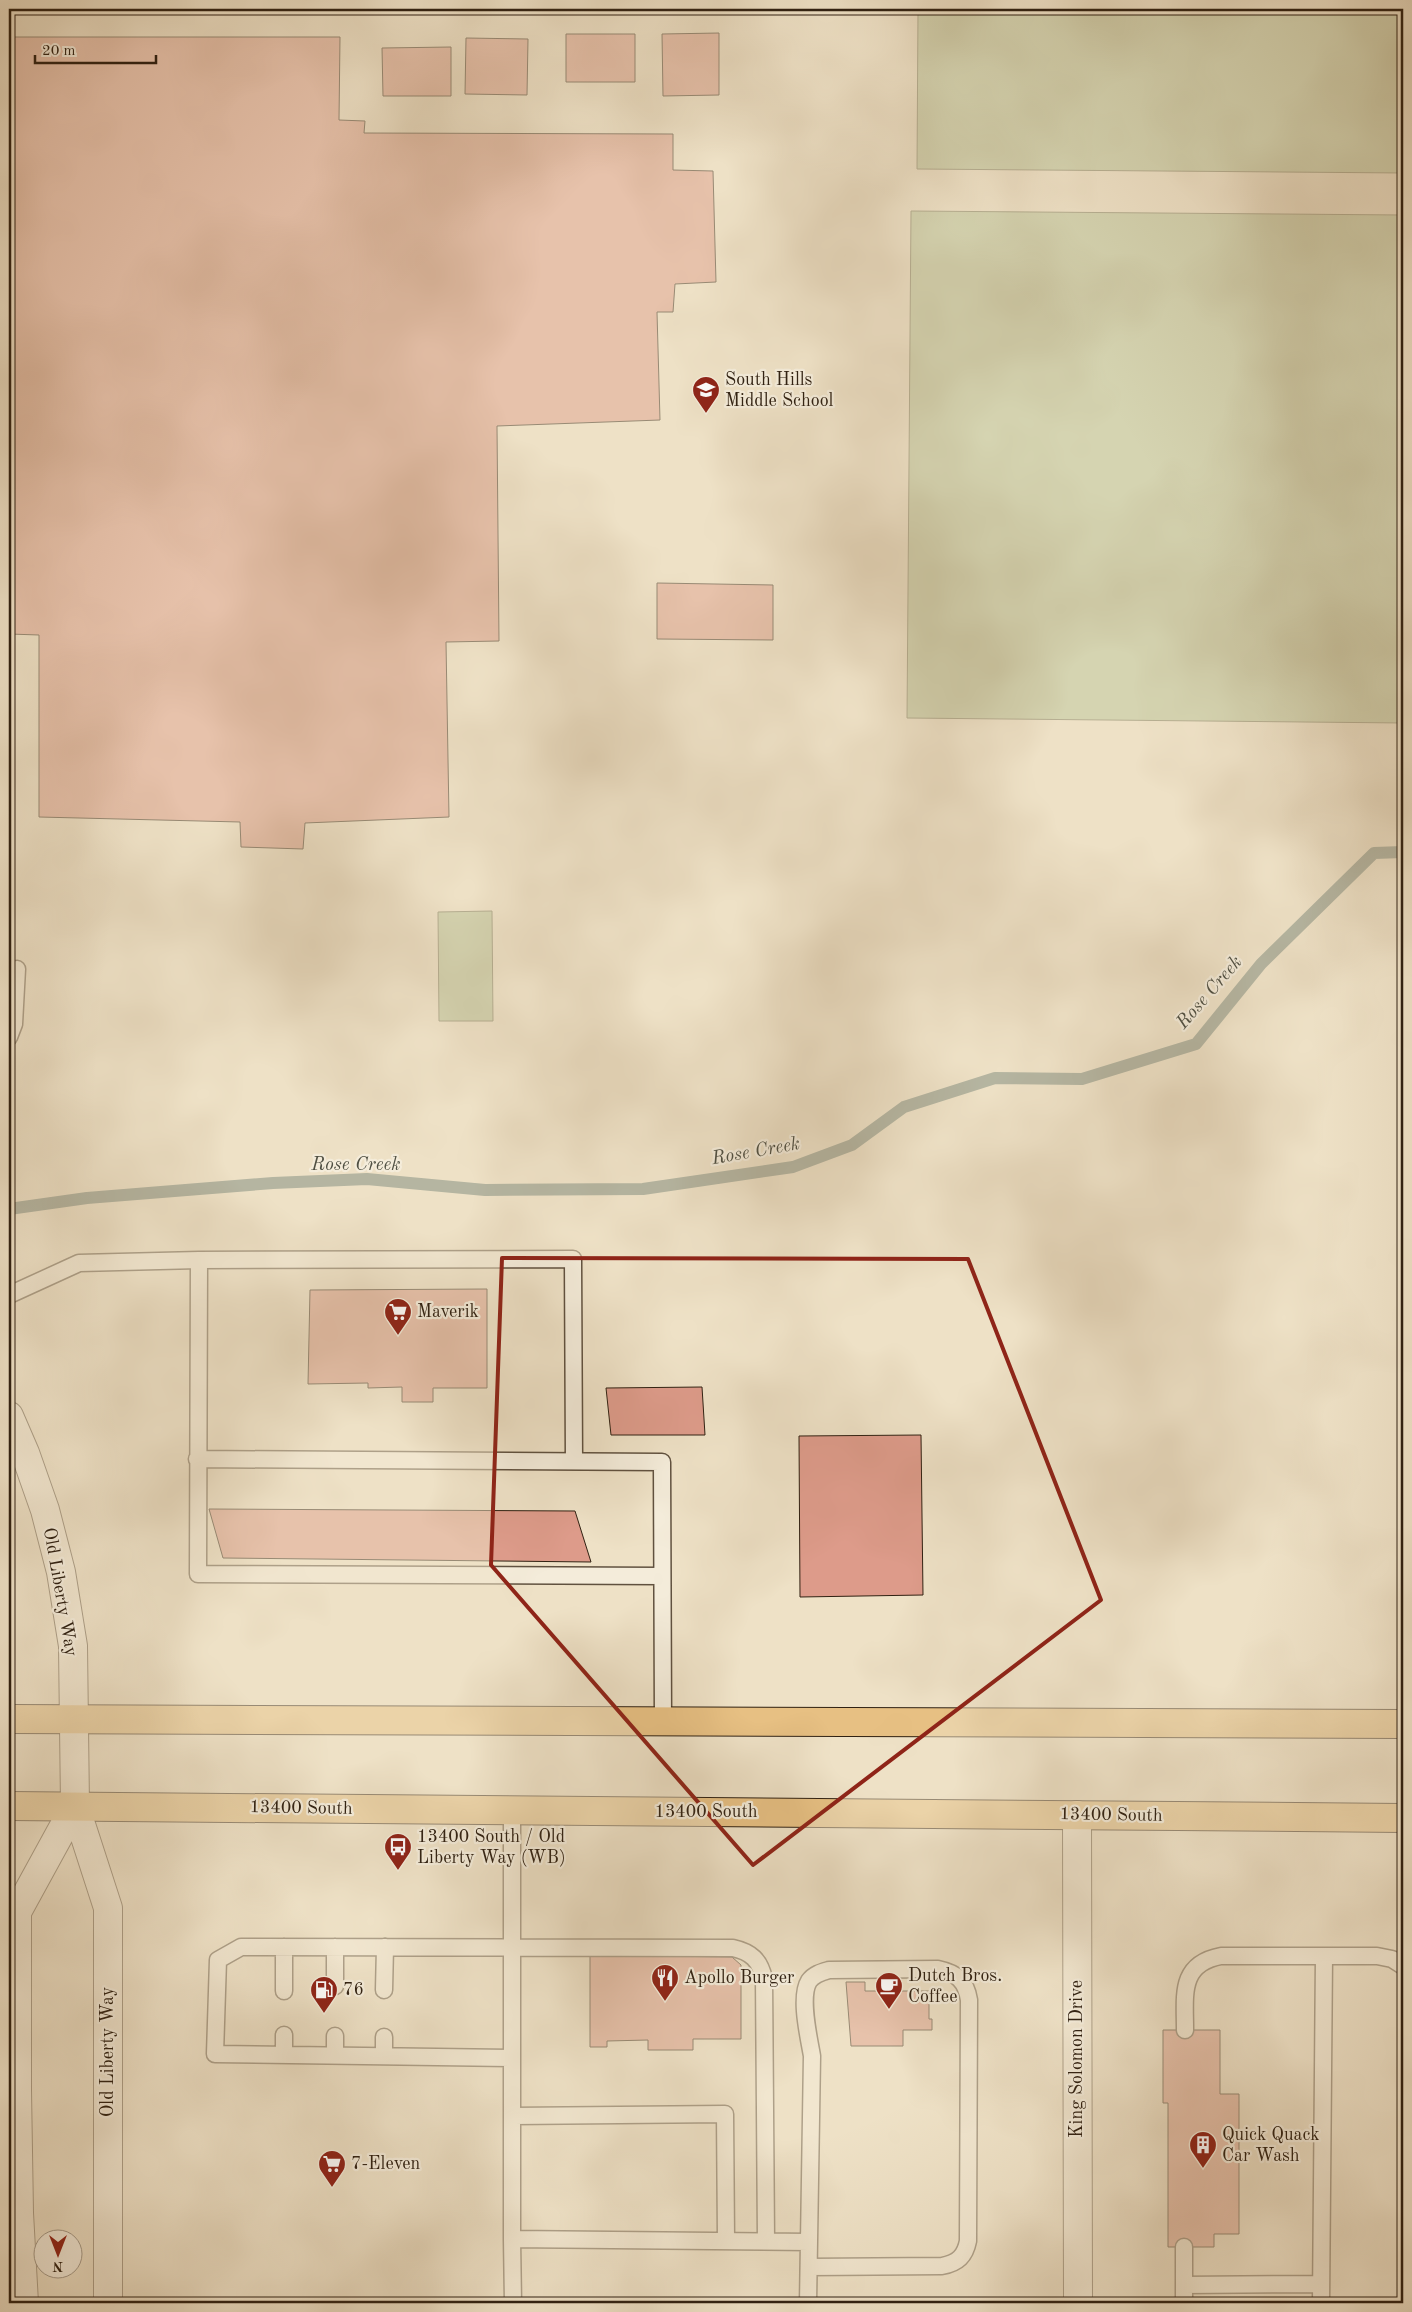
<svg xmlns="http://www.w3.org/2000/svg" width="1412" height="2312" font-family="'Old Standard TT',serif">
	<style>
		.green { fill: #b6c397; stroke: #737254 }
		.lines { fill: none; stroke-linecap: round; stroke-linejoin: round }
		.stream { stroke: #6f7f74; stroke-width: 12 }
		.building { fill: #dd9b8a; stroke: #302112 }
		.service-casing { stroke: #60513f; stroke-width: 19 }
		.minor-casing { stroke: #60513f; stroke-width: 30 }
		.tertiary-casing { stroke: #60513f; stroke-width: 30 }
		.primary-casing { stroke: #302112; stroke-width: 30 }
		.service { stroke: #f4ecda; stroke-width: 16 }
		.minor { stroke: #f4ecda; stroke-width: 28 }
		.tertiary { stroke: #f4ecda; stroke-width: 28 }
		.primary { stroke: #e7c083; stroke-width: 28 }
		.marked { fill: none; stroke: #8f2418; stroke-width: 4; stroke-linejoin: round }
		.labels { text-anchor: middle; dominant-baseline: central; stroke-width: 4.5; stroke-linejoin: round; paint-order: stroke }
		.poi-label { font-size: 18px; fill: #302112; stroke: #f4ecda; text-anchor: start }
		.street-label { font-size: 18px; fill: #302112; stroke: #f4ecda }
		.water-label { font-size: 19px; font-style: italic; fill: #505043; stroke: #f4ecda }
	</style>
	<rect width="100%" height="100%" fill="#eee1c6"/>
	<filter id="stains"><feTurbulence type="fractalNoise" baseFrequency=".004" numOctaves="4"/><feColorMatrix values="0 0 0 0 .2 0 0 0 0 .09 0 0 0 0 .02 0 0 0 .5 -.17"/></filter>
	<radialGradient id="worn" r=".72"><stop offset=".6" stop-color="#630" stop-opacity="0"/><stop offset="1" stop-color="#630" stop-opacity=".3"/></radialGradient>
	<path class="green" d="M 918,9 L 1403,9 L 1403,173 L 917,169 Z
		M 911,211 L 1403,215 L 1403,723 L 907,718 Z
		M 492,911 L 493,1021 L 439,1021 L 438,912 Z"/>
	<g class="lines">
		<path class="stream" d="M 9,1209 L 87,1198 L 273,1183 L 367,1179 L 485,1190 L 643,1189 L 793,1167 L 852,1145 L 904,1107 L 995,1078 L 1082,1079 L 1196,1044 L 1261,964 L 1374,853 L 1403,852"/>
	</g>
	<path class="building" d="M 719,33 L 719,95 L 663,96 L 662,34 Z
		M 566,34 L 635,34 L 635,82 L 566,82 Z
		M 9,37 L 340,37 L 339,120 L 365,121 L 364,133 L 673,134 L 673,170 L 713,171 L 716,282 L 675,284 L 673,312 L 657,312 L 660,420 L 497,426 L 499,641 L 446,642 L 449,817 L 305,823 L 303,849 L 241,847 L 240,822 L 39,817 L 39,635 L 9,634 Z
		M 466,38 L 528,39 L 527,95 L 465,94 Z
		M 451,47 L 451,96 L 383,96 L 382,48 Z
		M 657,583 L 773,585 L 773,640 L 657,639 Z
		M 487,1289 L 487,1388 L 433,1388 L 433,1402 L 402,1402 L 402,1387 L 368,1388 L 368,1383 L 308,1384 L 310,1290 Z
		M 702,1387 L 705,1435 L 611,1435 L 606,1388 Z
		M 921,1435 L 923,1595 L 800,1597 L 799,1436 Z
		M 209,1509 L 575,1511 L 591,1562 L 223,1558 Z
		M 1403,1578 L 1403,1603 L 1398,1602 Z
		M 590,1955 L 732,1957 L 741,1965 L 741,2039 L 693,2039 L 693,2050 L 648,2050 L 648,2040 L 607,2041 L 607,2047 L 590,2047 Z
		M 846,1982 L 865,1982 L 865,1991 L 929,1991 L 929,2019 L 932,2019 L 932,2030 L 903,2030 L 903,2046 L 851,2046 Z
		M 1163,2030 L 1220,2030 L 1220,2094 L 1239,2094 L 1239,2234 L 1214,2234 L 1214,2247 L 1168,2247 L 1168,2103 L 1163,2103 Z"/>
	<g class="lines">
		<defs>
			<path id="service" d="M 9,1037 L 14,1024 L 17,969
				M 199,1260 L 198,1574 L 662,1576
				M 9,1295 L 79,1263 L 199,1260 L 573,1259 L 574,1461
				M 197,1459 L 662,1462 L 663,1722
				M 512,1810 L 512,2239
				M 284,1947 L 284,1991
				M 335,1986 L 335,1947
				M 384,1990 L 385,1947
				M 1185,2030 C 1185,1995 1179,1964 1221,1956 L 1377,1956 L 1392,1959 L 1403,1966
				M 284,2035 L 284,2055
				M 335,2036 L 335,2055
				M 384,2055 L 384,2037
				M 512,2058 L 215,2054 L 218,1960 L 241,1947 L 733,1948 C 751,1952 760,1960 764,1979 L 766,2241
				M 513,2116 L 725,2114 L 726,2240
				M 1184,2285 L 1321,2284
				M 513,2303 L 512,2239 L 809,2242
				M 808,2303 L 812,2056 C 809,2038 799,1997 809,1981 C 814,1974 822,1972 829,1970 L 938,1969 C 957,1973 966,1981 969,2000 L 968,2241 C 965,2256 958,2263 942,2266 L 809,2267
				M 1184,2303 L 1184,2247
				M 1321,2303 L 1324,1956"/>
			<path id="minor" d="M 1077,1815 L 1078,2303"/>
			<path id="tertiary" d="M 9,1416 L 25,1453 L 45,1510 L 61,1572 L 73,1646 L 75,1806 L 108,1908 L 108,2303
				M 24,2303 L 19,2213 L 17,2090 L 17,1912 L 75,1806"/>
			<path id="primary" d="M 9,1719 L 1403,1724
				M 9,1806 L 1403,1818"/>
		</defs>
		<use href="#service" class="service-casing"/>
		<use href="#minor" class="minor-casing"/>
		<use href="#tertiary" class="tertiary-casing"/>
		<use href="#primary" class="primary-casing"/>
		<use href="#service" class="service"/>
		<use href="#minor" class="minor"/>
		<use href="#tertiary" class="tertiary"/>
		<use href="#primary" class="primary"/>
	</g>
	<path d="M0 0H1412V2312H0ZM 502,1258 L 968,1259 L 1101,1600 L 753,1865 L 491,1565 Z" fill="#eee1c6" fill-opacity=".55" fill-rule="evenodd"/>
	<path class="marked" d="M 502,1258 L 968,1259 L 1101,1600 L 753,1865 L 491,1565 Z"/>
	<defs>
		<symbol id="school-pin" viewBox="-11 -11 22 30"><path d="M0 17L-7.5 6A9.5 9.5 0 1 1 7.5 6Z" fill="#8f2418" stroke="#f4ecda"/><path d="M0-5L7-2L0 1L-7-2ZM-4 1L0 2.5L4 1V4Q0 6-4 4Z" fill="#fff"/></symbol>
		<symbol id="supermarket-pin" viewBox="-11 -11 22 30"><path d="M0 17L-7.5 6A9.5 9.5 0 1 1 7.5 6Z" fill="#8f2418" stroke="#f4ecda"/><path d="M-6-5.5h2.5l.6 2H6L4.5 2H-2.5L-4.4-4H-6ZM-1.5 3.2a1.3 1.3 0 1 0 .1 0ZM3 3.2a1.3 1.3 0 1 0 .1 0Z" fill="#fff"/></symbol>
		<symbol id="bus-pin" viewBox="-11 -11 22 30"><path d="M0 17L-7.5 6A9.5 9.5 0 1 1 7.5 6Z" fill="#8f2418" stroke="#f4ecda"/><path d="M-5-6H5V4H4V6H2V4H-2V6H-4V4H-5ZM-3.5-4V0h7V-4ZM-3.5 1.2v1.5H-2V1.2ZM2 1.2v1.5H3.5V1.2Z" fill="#fff"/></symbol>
		<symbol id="restaurant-pin" viewBox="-11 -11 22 30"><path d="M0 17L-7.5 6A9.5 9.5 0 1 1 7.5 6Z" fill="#8f2418" stroke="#f4ecda"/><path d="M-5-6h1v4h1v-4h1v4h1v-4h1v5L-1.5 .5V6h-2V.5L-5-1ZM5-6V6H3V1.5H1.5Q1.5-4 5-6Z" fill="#fff"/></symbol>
		<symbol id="cafe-pin" viewBox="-11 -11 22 30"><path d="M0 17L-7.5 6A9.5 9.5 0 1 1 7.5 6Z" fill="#8f2418" stroke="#f4ecda"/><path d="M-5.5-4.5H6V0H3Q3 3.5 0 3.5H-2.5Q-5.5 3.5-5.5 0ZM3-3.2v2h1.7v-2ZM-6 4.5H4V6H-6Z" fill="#fff"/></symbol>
		<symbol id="fuel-pin" viewBox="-11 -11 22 30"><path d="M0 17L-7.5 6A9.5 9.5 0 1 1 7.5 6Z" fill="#8f2418" stroke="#f4ecda"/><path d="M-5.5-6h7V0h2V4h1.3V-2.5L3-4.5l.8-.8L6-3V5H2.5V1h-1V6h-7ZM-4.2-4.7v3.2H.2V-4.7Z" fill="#fff"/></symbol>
		<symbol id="building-pin" viewBox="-11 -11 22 30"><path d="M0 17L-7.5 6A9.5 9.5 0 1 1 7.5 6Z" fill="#8f2418" stroke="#f4ecda"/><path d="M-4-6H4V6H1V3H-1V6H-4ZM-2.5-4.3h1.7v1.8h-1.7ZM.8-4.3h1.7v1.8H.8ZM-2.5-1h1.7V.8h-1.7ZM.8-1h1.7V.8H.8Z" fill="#fff"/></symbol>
	</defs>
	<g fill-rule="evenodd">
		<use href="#school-pin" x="690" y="374" width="32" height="43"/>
		<use href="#supermarket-pin" x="382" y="1296" width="32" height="43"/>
		<use href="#bus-pin" x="382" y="1831" width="32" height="43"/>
		<use href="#restaurant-pin" x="649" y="1962" width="32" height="43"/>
		<use href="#cafe-pin" x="873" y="1970" width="32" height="43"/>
		<use href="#fuel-pin" x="308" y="1974" width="32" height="43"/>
		<use href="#building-pin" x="1187" y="2129" width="32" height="43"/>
		<use href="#supermarket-pin" x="316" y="2148" width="32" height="43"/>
	</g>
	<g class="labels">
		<g class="poi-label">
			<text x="725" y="380">South Hills<tspan x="725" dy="21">Middle School</tspan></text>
			<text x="417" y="1312">Maverik</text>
			<text x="417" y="1837">13400 South / Old<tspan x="417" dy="21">Liberty Way (WB)</tspan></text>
			<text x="908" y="1976">Dutch Bros.<tspan x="908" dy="21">Coffee</tspan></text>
			<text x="684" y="1978">Apollo Burger</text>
			<text x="343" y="1990">76</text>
			<text x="1222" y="2135">Quick Quack<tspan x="1222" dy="21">Car Wash</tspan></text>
			<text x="351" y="2164">7-Eleven</text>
		</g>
		<g class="street-label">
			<text transform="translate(60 1592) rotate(80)">Old Liberty Way</text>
			<text transform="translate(301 1808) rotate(1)">13400 South</text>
			<text x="706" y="1812">13400 South</text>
			<text transform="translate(1111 1815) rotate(1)">13400 South</text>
			<text transform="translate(108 2052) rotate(-90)">Old Liberty Way</text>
			<text transform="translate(1077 2059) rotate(-90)">King Solomon Drive</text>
		</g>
		<g class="water-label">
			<text transform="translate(1210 993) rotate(-49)">Rose Creek</text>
			<text transform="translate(756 1152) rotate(-10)">Rose Creek</text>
			<text x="356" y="1165">Rose Creek</text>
		</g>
	</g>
	<rect width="1412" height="2312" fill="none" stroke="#eee1c6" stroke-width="30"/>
	<rect x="10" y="10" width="1392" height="2292" fill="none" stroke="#302112" stroke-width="2.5"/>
	<rect x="15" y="15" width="1382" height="2282" fill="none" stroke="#302112"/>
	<g transform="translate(58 2254) rotate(180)"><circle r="24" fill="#f4ecda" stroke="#a69b8a"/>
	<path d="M0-4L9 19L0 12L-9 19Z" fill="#8f2418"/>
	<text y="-8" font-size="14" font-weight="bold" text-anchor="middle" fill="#302112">N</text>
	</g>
	<path d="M35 55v8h121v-8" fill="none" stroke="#302112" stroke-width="2.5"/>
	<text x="42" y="55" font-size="15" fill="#302112" stroke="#f4ecda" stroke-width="4" paint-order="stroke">20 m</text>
	<rect width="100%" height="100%" filter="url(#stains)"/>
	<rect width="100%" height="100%" fill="url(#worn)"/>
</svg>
